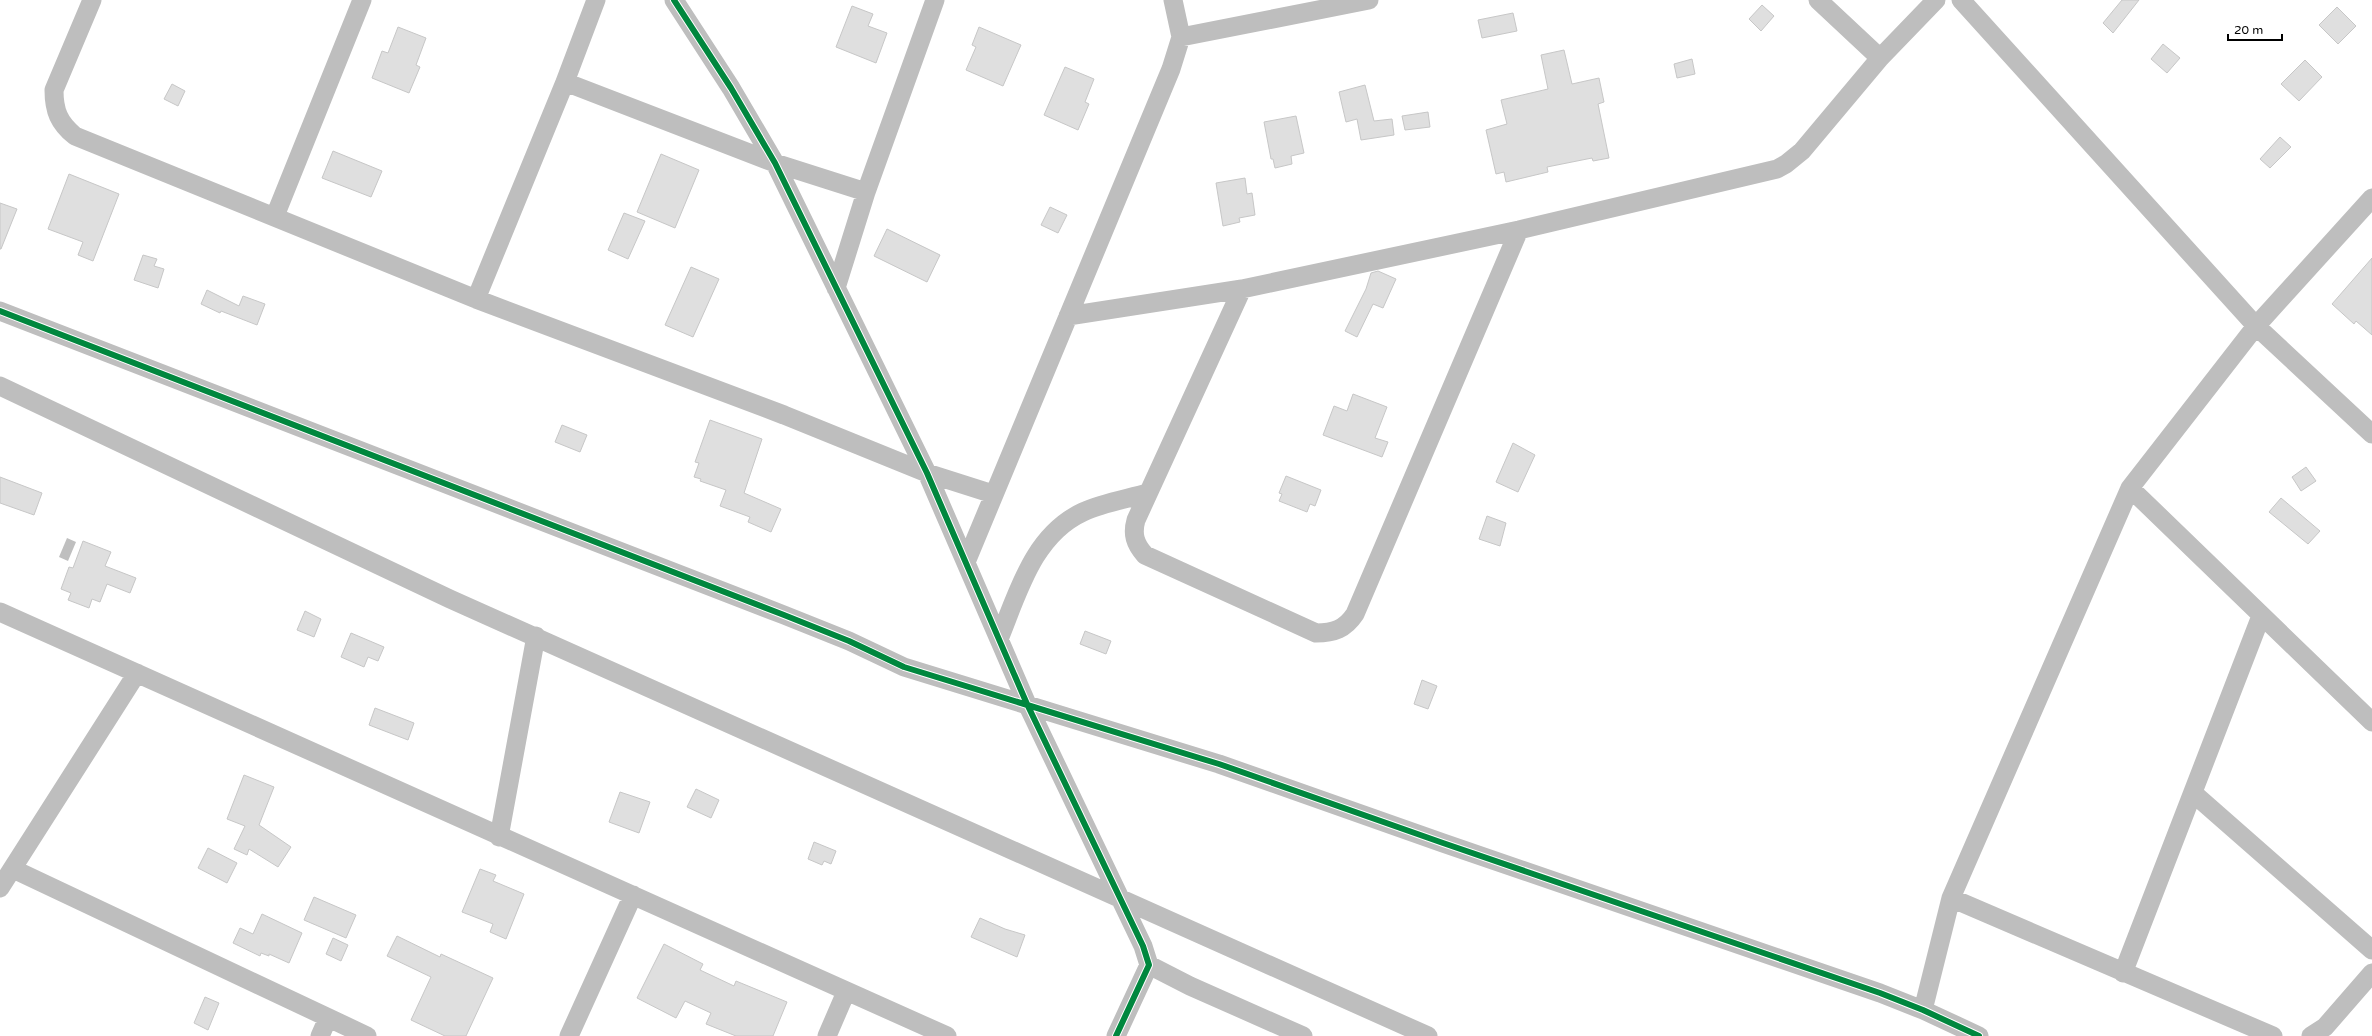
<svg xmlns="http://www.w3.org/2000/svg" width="2372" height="1036" font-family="'Varela Round',sans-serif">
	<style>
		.water { fill: #bfbfbf }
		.building { fill: #dfdfdf; stroke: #c7c7c7 }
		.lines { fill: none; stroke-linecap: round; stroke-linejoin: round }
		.street { stroke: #bebebe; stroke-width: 19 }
		.cycleway-casing { stroke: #fff; stroke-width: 8 }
		.cycleway { stroke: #00873e; stroke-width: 6 }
	</style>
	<rect width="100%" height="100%" fill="#fff"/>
	<path class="water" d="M 67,538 L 76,542 L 68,561 L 59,557 Z"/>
	<path class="building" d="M 2122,0 L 2139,0 L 2113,33 L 2103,23 Z
		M 1762,5 L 1774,16 L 1761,31 L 1749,19 Z
		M 852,6 L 873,14 L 868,26 L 887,33 L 876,63 L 836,47 Z
		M 2337,7 L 2356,26 L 2338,44 L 2319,25 Z
		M 1513,13 L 1517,31 L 1482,38 L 1478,20 Z
		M 398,27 L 426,38 L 416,65 L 420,67 L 409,93 L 372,78 L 382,51 L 388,53 Z
		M 979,27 L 1021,45 L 1003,86 L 966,70 L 976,47 L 972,45 Z
		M 2163,44 L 2180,58 L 2167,73 L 2151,59 Z
		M 1564,50 L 1572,84 L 1599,78 L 1604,102 L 1598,104 L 1609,158 L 1593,161 L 1592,158 L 1547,167 L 1548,172 L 1506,182 L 1504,172 L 1496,174 L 1486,130 L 1507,124 L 1501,100 L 1548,89 L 1541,55 Z
		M 1692,59 L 1695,74 L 1677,78 L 1674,64 Z
		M 2305,60 L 2322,77 L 2299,101 L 2281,84 Z
		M 1065,67 L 1094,79 L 1085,102 L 1089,104 L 1078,130 L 1044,115 Z
		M 172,84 L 185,91 L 178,106 L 164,99 Z
		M 1365,85 L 1374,121 L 1392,119 L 1394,135 L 1361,140 L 1357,119 L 1346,122 L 1339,92 Z
		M 1428,112 L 1430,127 L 1405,130 L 1402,116 Z
		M 1296,116 L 1304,153 L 1291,156 L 1292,164 L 1275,168 L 1273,159 L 1271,159 L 1264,122 Z
		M 2280,137 L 2291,147 L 2270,168 L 2260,159 Z
		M 333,151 L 382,171 L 371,197 L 322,178 Z
		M 661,154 L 699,170 L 675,228 L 637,212 Z
		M 69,174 L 119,194 L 93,261 L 78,255 L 83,242 L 48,229 Z
		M 1245,178 L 1247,194 L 1252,193 L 1255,215 L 1239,218 L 1240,222 L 1223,226 L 1216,183 Z
		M 0,203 L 17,209 L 1,249 L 0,249 Z
		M 1050,207 L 1067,215 L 1058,233 L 1041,225 Z
		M 624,213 L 645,221 L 628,259 L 608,250 Z
		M 887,229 L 940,255 L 927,282 L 874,256 Z
		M 143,255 L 157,259 L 154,266 L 164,269 L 158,288 L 134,280 Z
		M 2372,258 L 2372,335 L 2356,321 L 2354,324 L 2332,304 Z
		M 691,267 L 719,279 L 693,337 L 665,325 Z
		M 1378,271 L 1396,279 L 1383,308 L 1373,304 L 1357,337 L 1345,331 L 1366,289 L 1371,273 Z
		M 207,290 L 239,306 L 243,296 L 265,304 L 257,325 L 221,311 L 220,313 L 201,304 Z
		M 1353,394 L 1387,407 L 1375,438 L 1388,442 L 1382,457 L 1323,435 L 1334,406 L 1347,411 Z
		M 710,420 L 762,439 L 744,493 L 781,509 L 771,532 L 748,522 L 750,517 L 720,506 L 726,490 L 700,481 L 701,479 L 694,477 L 699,463 L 695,462 Z
		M 562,425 L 587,435 L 580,452 L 555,442 Z
		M 1513,443 L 1535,455 L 1518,492 L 1496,482 Z
		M 2306,467 L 2316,481 L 2301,491 L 2292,477 Z
		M 1286,476 L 1321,490 L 1315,506 L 1310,504 L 1307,512 L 1279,501 L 1282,494 L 1279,493 Z
		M 0,477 L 42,493 L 34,515 L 0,503 Z
		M 2281,498 L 2320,531 L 2308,544 L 2269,512 Z
		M 1487,516 L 1506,523 L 1500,546 L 1479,539 Z
		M 83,541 L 111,552 L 105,566 L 136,578 L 130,593 L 107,584 L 100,602 L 92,599 L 89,608 L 68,600 L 71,593 L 61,589 L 69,567 L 73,568 Z
		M 305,611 L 321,619 L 314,637 L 297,630 Z
		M 1085,631 L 1111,641 L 1106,654 L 1080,644 Z
		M 351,633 L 384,647 L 378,661 L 368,657 L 364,667 L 341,657 Z
		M 1422,680 L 1437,686 L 1428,709 L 1414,704 Z
		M 375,708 L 414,723 L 408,740 L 369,725 Z
		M 244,775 L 274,787 L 259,825 L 291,847 L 278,867 L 249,849 L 247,855 L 234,849 L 245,826 L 227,819 Z
		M 696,789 L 719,800 L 711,818 L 687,807 Z
		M 620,792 L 650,802 L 639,833 L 609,822 Z
		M 814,842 L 836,851 L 831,864 L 824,861 L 822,865 L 808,859 Z
		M 208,848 L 237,863 L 227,883 L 198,868 Z
		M 480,869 L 496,875 L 493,881 L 524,894 L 506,939 L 490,932 L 493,924 L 462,912 Z
		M 314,897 L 356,915 L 346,938 L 304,920 Z
		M 262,914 L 302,933 L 289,963 L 269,954 L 269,956 L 261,953 L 260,956 L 233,943 L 240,928 L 253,934 Z
		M 980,918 L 1005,929 L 1025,935 L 1017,957 L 971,937 Z
		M 397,936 L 440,957 L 441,954 L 493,978 L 466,1036 L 445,1036 L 411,1020 L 431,977 L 387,956 Z
		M 333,938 L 348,945 L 341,961 L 326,954 Z
		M 664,944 L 703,964 L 700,970 L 734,986 L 736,981 L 787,1002 L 773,1036 L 736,1036 L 706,1024 L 711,1013 L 685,1001 L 676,1018 L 637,998 Z
		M 205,997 L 219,1003 L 208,1030 L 194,1023 Z"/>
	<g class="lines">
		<path class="street" d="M 92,0 L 54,90 C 54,111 59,123 75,136 L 476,299 L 784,415 L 927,473 L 993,494
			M 674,0 L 731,88 L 775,163 L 927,473 L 1027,704 L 1143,946 L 1149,965 L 1116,1036
			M 1818,0 L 1880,58
			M 1961,0 L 2256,326 L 2372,434
			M 1181,37 L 1369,0
			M 565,82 L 775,163 L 866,192
			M 275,216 L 362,0
			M 836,288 L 866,192 L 935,0
			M 1242,289 L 1136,520 C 1132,534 1135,544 1145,555 L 1316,633 C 1334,633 1345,629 1355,614 L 1519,230
			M 476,299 L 565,82 L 596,0
			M 0,311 L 784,615 L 849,641 L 904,667 L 1219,764 L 1443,843 L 1880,993 L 1923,1010 L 1979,1036
			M 1068,316 L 1242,289 L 1519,230 L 1777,169 L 1786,164 L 1802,151 L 1880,58 L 1936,0
			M 0,386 L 450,599 L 1428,1036
			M 2130,488 L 2372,722
			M 966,562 L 1171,69 L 1181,37 L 1173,0
			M 0,612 L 947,1036
			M 999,639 C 1018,593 1033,535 1083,512 C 1102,503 1127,499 1148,493
			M 2193,793 L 2372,950
			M 499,837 L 536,636
			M 13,869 L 367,1036
			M 0,888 L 137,673
			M 1951,898 L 2273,1036
			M 1149,965 L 1190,986 L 1303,1036
			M 2123,973 L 2261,616
			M 1923,1010 L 1951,898 L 2130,488 L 2256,326 L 2372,198
			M 320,1036 L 328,1018
			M 569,1036 L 633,895
			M 827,1036 L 846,992
			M 2311,1036 L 2325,1027 L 2372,973"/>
		<defs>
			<path id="cycleway" d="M 674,0 L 731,88 L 775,163 L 927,473 L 1027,704 L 1143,946 L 1149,965 L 1116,1036
				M 0,311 L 784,615 L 849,641 L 904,667 L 1219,764 L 1443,843 L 1880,993 L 1923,1010 L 1979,1036"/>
		</defs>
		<use href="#cycleway" class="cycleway-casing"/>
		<use href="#cycleway" class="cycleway"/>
	</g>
	<path d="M2228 34v6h54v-6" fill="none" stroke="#000000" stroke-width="2"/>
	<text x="2234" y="34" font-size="12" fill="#000000" stroke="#ffffff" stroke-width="3" paint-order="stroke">20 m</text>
</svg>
